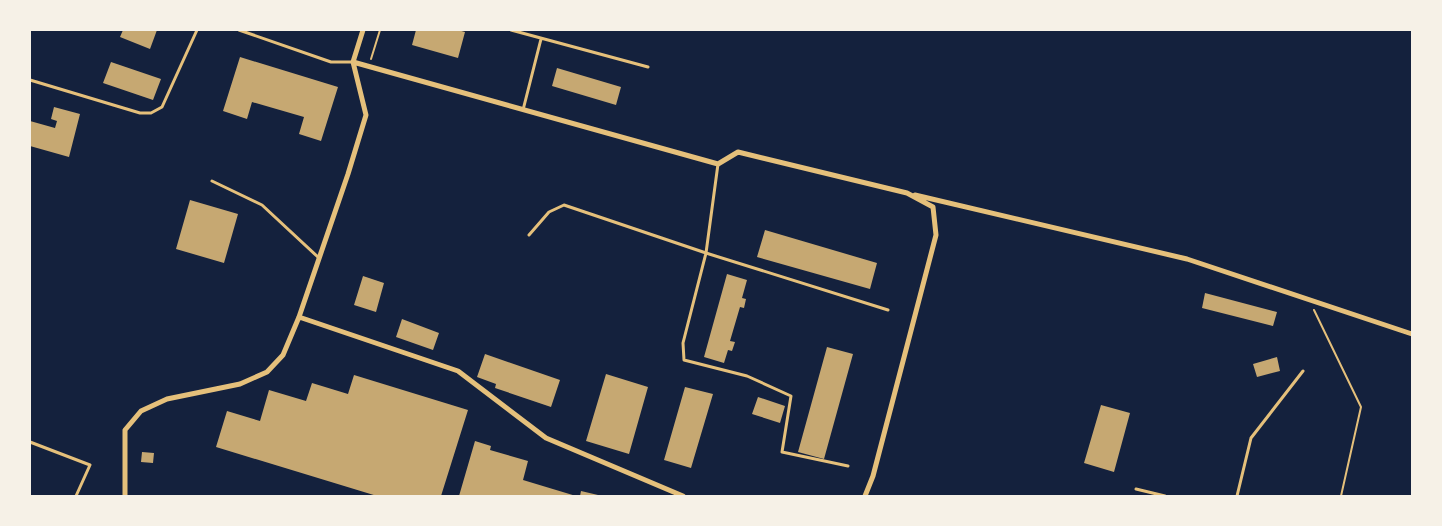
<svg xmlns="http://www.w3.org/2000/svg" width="1442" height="526" font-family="Ubuntu,sans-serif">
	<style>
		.building { fill: #c6a872 }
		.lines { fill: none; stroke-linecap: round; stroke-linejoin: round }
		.path { stroke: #e5c07b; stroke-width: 2 }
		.service { stroke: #e5c07b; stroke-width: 3 }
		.minor { stroke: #e5c07b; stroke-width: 5 }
	</style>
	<rect width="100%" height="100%" fill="#14213d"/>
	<path class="building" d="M 123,30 L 157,30 L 150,49 L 120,37 Z
		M 416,30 L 458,30 L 465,32 L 458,58 L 412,45 Z
		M 240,57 L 338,87 L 321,141 L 299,134 L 304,117 L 252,102 L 247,119 L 223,111 Z
		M 111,62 L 161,79 L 153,100 L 103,83 Z
		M 557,68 L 621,87 L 616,105 L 552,86 Z
		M 54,107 L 80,114 L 69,157 L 30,146 L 30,121 L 55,128 L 57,121 L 51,119 Z
		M 190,200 L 238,214 L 224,263 L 176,249 Z
		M 765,230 L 877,263 L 870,289 L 757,257 Z
		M 727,274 L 747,280 L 742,298 L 746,299 L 744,308 L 740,307 L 730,341 L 735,342 L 732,351 L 728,350 L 724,363 L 704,357 Z
		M 363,276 L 384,283 L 376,312 L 354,305 Z
		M 1205,293 L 1277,312 L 1273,326 L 1202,308 Z
		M 402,319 L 439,333 L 433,350 L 396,337 Z
		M 827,347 L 853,354 L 824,459 L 798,452 Z
		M 485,354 L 560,380 L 551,407 L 495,388 L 496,384 L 477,377 Z
		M 1277,357 L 1280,371 L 1257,377 L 1253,364 Z
		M 606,374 L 648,387 L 629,454 L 586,441 Z
		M 354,375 L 468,410 L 441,496 L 377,496 L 216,447 L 227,411 L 260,421 L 269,390 L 306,401 L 312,383 L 348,394 Z
		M 685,387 L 713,394 L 691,468 L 664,460 Z
		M 758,397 L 785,406 L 780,423 L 752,414 Z
		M 1101,405 L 1130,413 L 1114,472 L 1084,463 Z
		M 475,441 L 491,446 L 490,450 L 528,461 L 523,480 L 576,496 L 459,496 Z
		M 142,452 L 154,453 L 153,463 L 141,462 Z
		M 581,491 L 598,495 L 598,496 L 580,496 Z"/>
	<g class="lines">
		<path class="path" d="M 371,59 L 380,30
			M 1314,310 L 1361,407 L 1341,496"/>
		<path class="service" d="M 239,30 L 331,62 L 353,62
			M 511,30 L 648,67
			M 30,80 L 140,113 L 151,113 L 162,107 L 197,30
			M 523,110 L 541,39
			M 718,164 L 706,253 L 683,343 L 684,360 L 747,376 L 791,396 L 782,452 L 848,466
			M 212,181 L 262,205 L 319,258
			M 529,235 L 549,212 L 564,205 L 706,253 L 888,310
			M 30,442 L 90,465 L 76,496
			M 1136,489 L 1165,496
			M 1237,496 L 1251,438 L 1303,371"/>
		<path class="minor" d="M 353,62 L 718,164 L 738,152 L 907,193 L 933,207 L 936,235 L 873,476 L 865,496
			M 915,195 L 1187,259 L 1412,334
			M 299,317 L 458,371 L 546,438 L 683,496
			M 125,496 L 125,430 L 141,411 L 167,399 L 240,384 L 267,372 L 283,355 L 299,317 L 348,174 L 366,115 L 353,62 L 363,30"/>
	</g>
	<rect width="1442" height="526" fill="none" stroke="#f6f1e7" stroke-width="62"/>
</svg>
